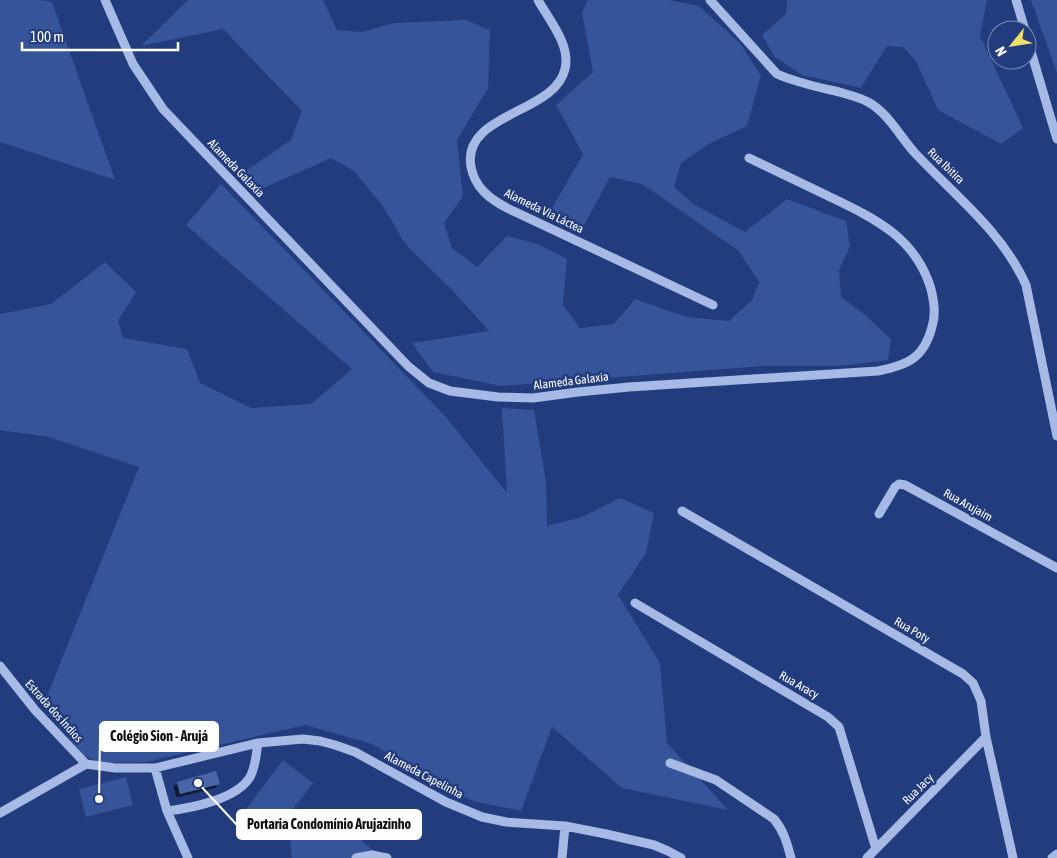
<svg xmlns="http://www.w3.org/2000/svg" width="1057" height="858" font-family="'Asap Condensed',sans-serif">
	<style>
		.green { fill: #36549a }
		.building { fill: #4b66a6; filter: url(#shadow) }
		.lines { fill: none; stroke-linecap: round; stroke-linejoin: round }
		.minor { stroke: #a7bae6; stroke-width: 9 }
		.labels { text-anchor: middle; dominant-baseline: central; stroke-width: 5; stroke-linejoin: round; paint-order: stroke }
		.street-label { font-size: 12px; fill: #fff; stroke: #233c7d }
		.leader { fill: none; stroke: #fff; stroke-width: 2 }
		.callout-dot { fill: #fff; stroke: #233c7d; stroke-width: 2 }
		.callout { fill: #fff; stroke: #fff; stroke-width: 2 }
		.callout-label { font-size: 14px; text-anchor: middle; font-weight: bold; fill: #111 }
	</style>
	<defs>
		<filter id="shadow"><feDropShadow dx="-3.5" dy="3.5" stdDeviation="0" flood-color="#0009"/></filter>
	</defs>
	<rect width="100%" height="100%" fill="#233c7d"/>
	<path class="green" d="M 0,0 L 41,0 L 52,2 L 115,180 L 0,142 Z
		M 188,0 L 323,0 L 337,30 L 362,32 L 394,23 L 466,20 L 490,30 L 488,88 L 457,140 L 463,196 L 444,223 L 452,248 L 477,267 L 507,236 L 538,244 L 567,259 L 563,305 L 580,328 L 614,324 L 635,299 L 686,317 L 729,321 L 752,300 L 759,282 L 739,251 L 642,184 L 610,177 L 582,229 L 548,215 L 583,154 L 556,105 L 593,72 L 582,13 L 588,0 L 669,0 L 699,6 L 740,43 L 761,76 L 747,126 L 709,144 L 681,163 L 674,187 L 695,205 L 745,232 L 787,199 L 846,221 L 850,246 L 839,270 L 841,297 L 864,314 L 891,339 L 888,360 L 840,366 L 763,366 L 501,386 L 433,372 L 412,343 L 489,331 L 452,290 L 406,245 L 382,205 L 354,171 L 331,158 L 259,190 L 245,171 L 291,140 L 302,111 L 223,29 L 141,46 Z
		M 787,0 L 987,0 L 980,36 L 1023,128 L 1001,144 L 938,110 L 916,61 L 903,47 L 887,46 L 861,88 L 802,75 L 775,57 L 762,35 L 786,14 Z
		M 1031,0 L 1057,0 L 1057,73 Z
		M 221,184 L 445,416 L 507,493 L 502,408 L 534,410 L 546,482 L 547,526 L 582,517 L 620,498 L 654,513 L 646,553 L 618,595 L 660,663 L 667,743 L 728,810 L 622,788 L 552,727 L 521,811 L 473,801 L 431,780 L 372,744 L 305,725 L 146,762 L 101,763 L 83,755 L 43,706 L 139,467 L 49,437 L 0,430 L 0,314 L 51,304 L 105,262 L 136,292 L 118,321 L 123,338 L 187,349 L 200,383 L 251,408 L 311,404 L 352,369 L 186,225 Z
		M 283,760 L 313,783 L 273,835 L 243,813 Z
		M 126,777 L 133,805 L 86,817 L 79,789 Z
		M 300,820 L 320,824 L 342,824 L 382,858 L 292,858 L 289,831 Z"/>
	<path class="building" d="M 216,771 L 220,784 L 180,794 L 177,782 Z"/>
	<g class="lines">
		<path class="minor" d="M 105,0 L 133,64 L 163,109 L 408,366 L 429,383 L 450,391 L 498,397 L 533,398 L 578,392 L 629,387 L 878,371 C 908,365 924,358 932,327 C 936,314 934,302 931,289 C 915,235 871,217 824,194 C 799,182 774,170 749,158
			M 538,0 C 549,20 571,45 565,69 C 555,114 461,113 471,167 C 475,188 490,199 507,208 L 713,305
			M 710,0 L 777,74 C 797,83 818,87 839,92 C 849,95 859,97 868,102 C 888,113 899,135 914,152 C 954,195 1002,231 1026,285 L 1057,436
			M 1016,0 L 1025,30
			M 1027,38 L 1057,139
			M 682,511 L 963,674 L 973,683 L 981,701 L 986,737 L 1013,858
			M 879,514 L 895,487 L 899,484 L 905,485 L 1057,568
			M 635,603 L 828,717 L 839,727 L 876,849
			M 0,666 L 35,710 L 86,764 L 115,768 L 155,768 L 258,743 L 303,739 L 320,741 L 335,745 L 355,752 L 446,802 L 482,817 L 506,822 L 565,826 L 606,834 L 654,845 L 668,851 L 681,858
			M 670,763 L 716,780 L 774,819 C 784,831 787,843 791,858
			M 155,768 L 167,811 L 188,858
			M 167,811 C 192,808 237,799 250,777 C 256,766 256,754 258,743
			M 0,813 L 86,764
			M 356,858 L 372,855 L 387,858
			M 562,858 L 565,826
			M 867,858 L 986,737
			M 1052,858 L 1057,854"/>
	</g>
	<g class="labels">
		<g class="street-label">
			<text transform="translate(946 166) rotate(44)">Rua Ibitira</text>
			<text transform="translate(236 168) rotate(46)">Alameda Galaxia</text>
			<text transform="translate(544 211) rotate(26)">Alameda Via Láctea</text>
			<text transform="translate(571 381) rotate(-7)">Alameda Galaxia</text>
			<text transform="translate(968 505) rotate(29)">Rua Arujaim</text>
			<text transform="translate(912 630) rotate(30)">Rua Poty</text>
			<text transform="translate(799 685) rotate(30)">Rua Aracy</text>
			<text transform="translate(54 711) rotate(48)">Estrada dos Índios</text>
			<text transform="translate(424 775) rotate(28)">Alameda Capelinha</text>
			<text transform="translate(918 789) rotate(-45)">Rua Jacy</text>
		</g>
	</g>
	<path class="leader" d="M99 799L100 736M198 783L237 825"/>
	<g class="callout-dot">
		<circle cx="99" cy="799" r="5"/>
		<circle cx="198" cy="783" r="5"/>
	</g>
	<g class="callout">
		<rect x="100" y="722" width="118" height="29" rx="5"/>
		<rect x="237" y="810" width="184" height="29" rx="5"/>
	</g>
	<g class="callout-label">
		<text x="159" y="741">Colégio Sion - Arujá</text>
		<text x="329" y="829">Portaria Condomínio Arujazinho</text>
	</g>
	<g transform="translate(1012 45) rotate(240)"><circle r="24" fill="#233c7d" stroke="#7b8ab1"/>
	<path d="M0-4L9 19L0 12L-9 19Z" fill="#f1de69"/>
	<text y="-8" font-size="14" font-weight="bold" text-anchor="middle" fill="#ffffff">N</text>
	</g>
	<path d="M22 42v8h156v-8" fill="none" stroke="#ffffff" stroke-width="2.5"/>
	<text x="30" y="42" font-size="15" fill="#ffffff" stroke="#233c7d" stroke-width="4" paint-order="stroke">100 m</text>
</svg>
